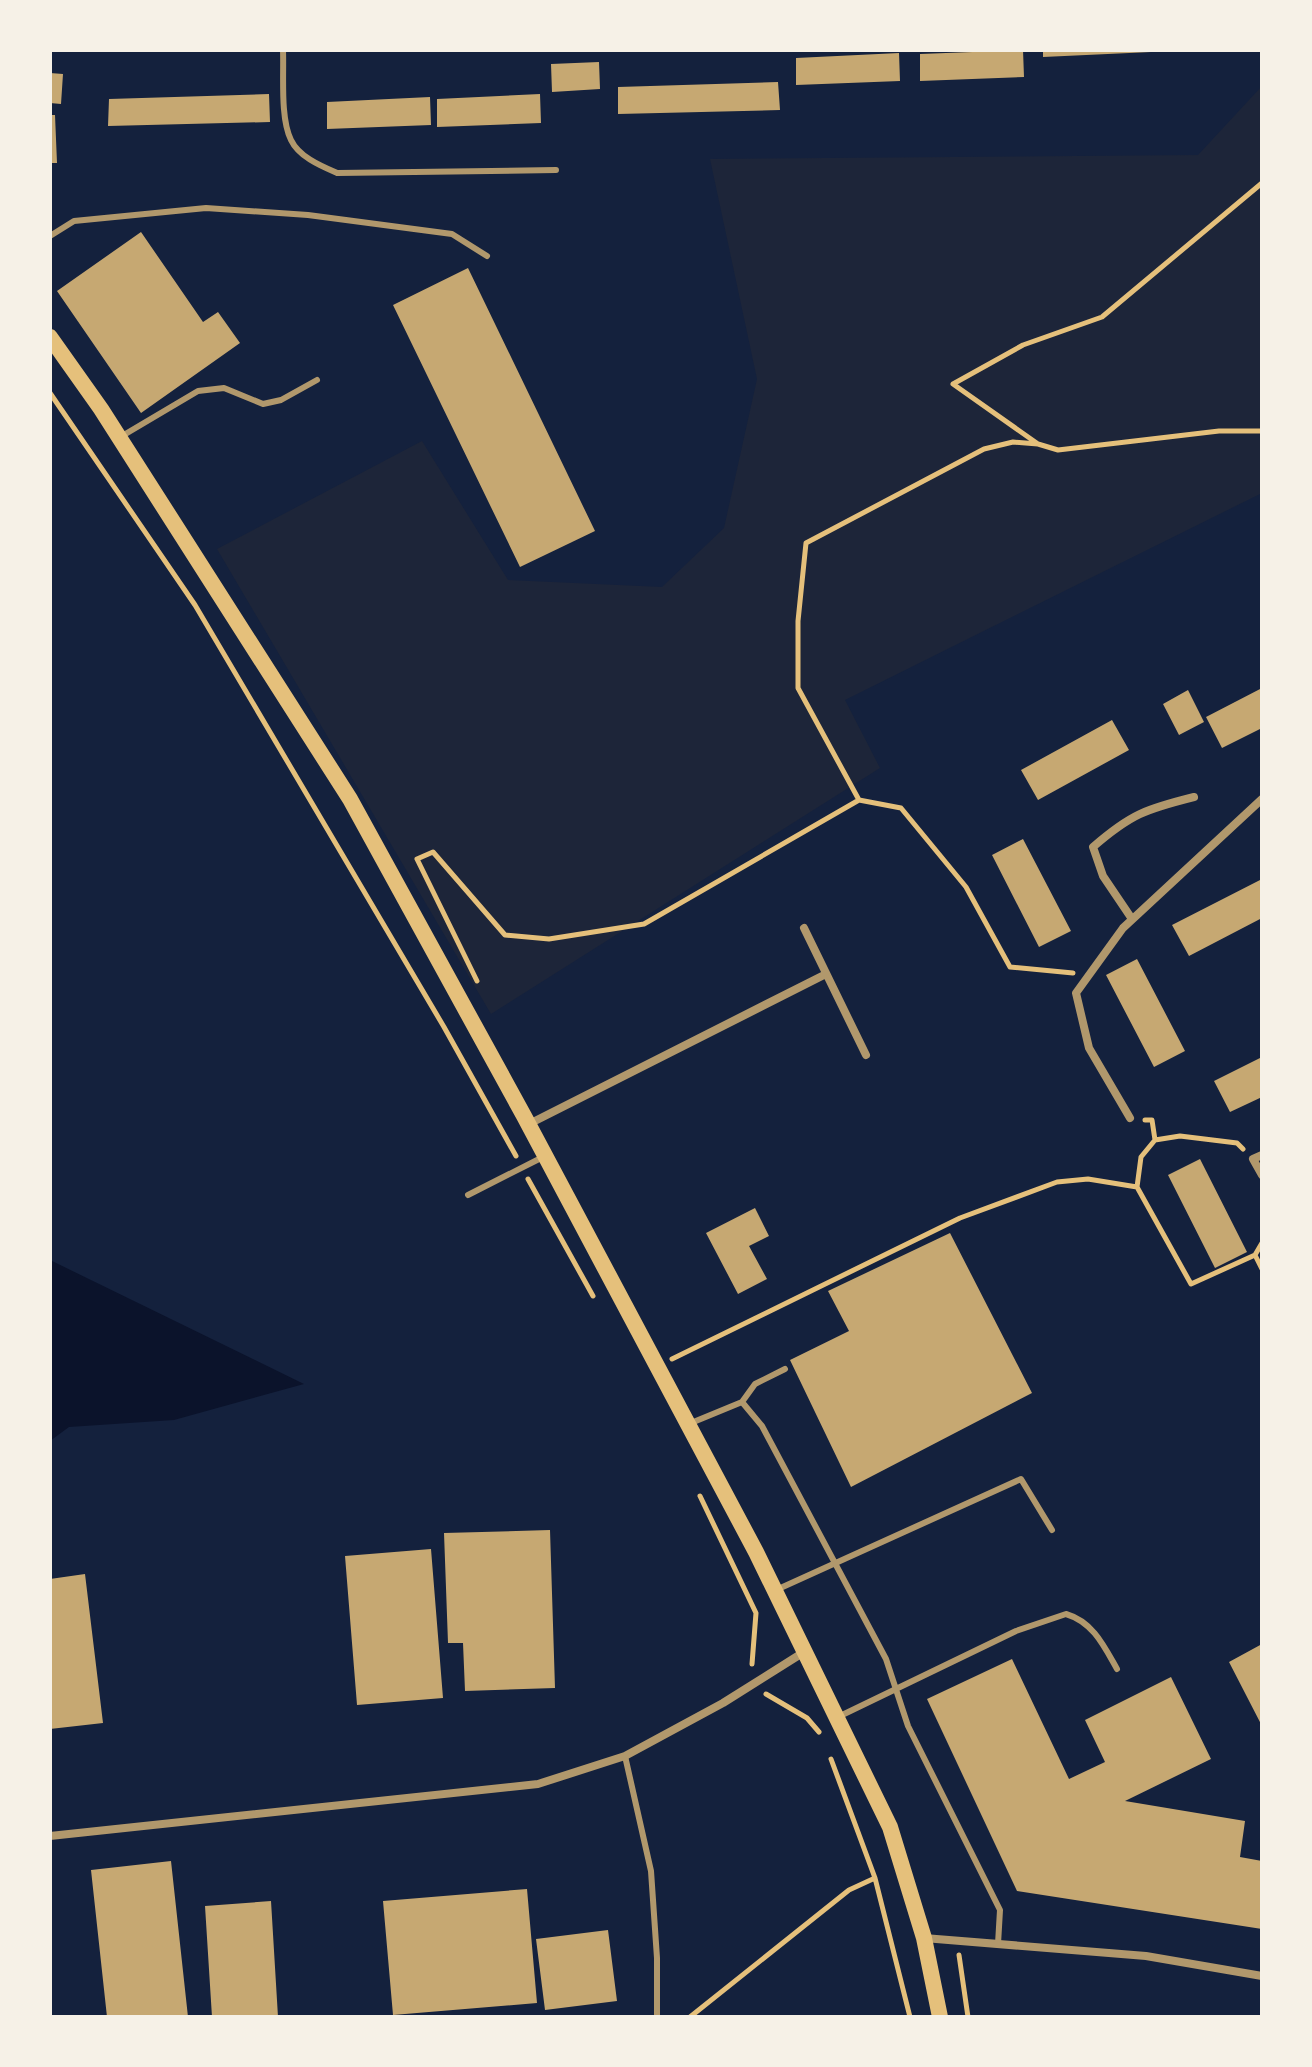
<svg xmlns="http://www.w3.org/2000/svg" width="1312" height="2067" font-family="Quicksand,sans-serif">
	<style>
		.green { fill: #1d2539 }
		.water { fill: #0b132b }
		.building { fill: #c6a872 }
		.lines { fill: none; stroke-linecap: round; stroke-linejoin: round }
		.path { stroke: #e5c07b; stroke-width: 5 }
		.service { stroke: #b1986c; stroke-width: 6 }
		.minor { stroke: #b1986c; stroke-width: 8 }
		.secondary { stroke: #e5c07b; stroke-width: 16 }
	</style>
	<rect width="100%" height="100%" fill="#14213d"/>
	<path class="green" d="M 1262,86 L 1262,493 L 845,700 L 880,768 L 491,1014 L 217,549 L 422,441 L 508,580 L 662,587 L 724,528 L 757,379 L 710,159 L 1198,155 Z"/>
	<path class="water" d="M 50,1260 L 304,1384 L 174,1420 L 69,1427 L 50,1441 Z"/>
	<path class="building" d="M 1023,50 L 1024,77 L 920,81 L 920,54 Z
		M 1043,50 L 1151,50 L 1151,52 L 1043,57 Z
		M 899,53 L 900,81 L 796,85 L 796,58 Z
		M 599,62 L 600,89 L 552,92 L 551,64 Z
		M 50,73 L 63,74 L 61,104 L 50,103 Z
		M 778,82 L 780,110 L 618,114 L 618,87 Z
		M 269,94 L 270,122 L 108,126 L 109,99 Z
		M 540,94 L 541,123 L 437,127 L 437,99 Z
		M 430,97 L 431,125 L 327,129 L 327,102 Z
		M 50,115 L 55,115 L 57,163 L 50,163 Z
		M 141,232 L 203,322 L 218,312 L 240,343 L 141,413 L 57,291 Z
		M 468,268 L 595,531 L 520,567 L 393,305 Z
		M 1262,688 L 1262,728 L 1222,748 L 1206,717 Z
		M 1188,690 L 1204,722 L 1179,735 L 1163,704 Z
		M 1112,720 L 1129,750 L 1038,800 L 1021,770 Z
		M 1023,839 L 1071,931 L 1039,947 L 992,855 Z
		M 1262,879 L 1262,918 L 1189,956 L 1172,925 Z
		M 1137,959 L 1185,1051 L 1154,1067 L 1106,975 Z
		M 1262,1057 L 1262,1097 L 1230,1112 L 1214,1081 Z
		M 1200,1159 L 1247,1252 L 1215,1268 L 1168,1175 Z
		M 755,1208 L 769,1236 L 749,1246 L 767,1279 L 738,1294 L 706,1233 Z
		M 950,1233 L 1032,1393 L 851,1487 L 790,1360 L 849,1331 L 828,1291 Z
		M 550,1530 L 555,1688 L 465,1691 L 463,1643 L 448,1643 L 444,1533 Z
		M 431,1549 L 443,1698 L 357,1705 L 345,1556 Z
		M 85,1574 L 103,1723 L 50,1729 L 50,1579 Z
		M 1262,1644 L 1262,1726 L 1229,1662 Z
		M 1012,1659 L 1069,1779 L 1105,1762 L 1085,1720 L 1171,1677 L 1211,1759 L 1125,1801 L 1245,1821 L 1240,1857 L 1262,1861 L 1262,1929 L 1017,1891 L 927,1699 Z
		M 171,1861 L 188,2017 L 107,2017 L 91,1870 Z
		M 527,1889 L 537,2003 L 393,2015 L 383,1901 Z
		M 271,1901 L 278,2017 L 212,2017 L 205,1906 Z
		M 608,1930 L 617,2001 L 545,2010 L 536,1939 Z"/>
	<g class="lines">
		<path class="path" d="M 50,393 L 195,605 L 444,1027 L 516,1156
			M 1038,444 L 1058,450 L 1219,431 L 1262,431
			M 859,800 L 901,808 L 966,887 L 1010,967 L 1073,973
			M 477,981 L 417,859 L 433,852 L 505,935 L 549,939 L 644,924 L 859,800 L 798,688 L 798,621 L 806,543 L 984,449 L 1013,442 L 1038,444 L 953,384 L 1023,345 L 1102,317 L 1262,183
			M 1145,1120 L 1152,1120 L 1155,1140
			M 528,1179 L 593,1296
			M 1137,1187 L 1141,1157 L 1155,1140 L 1180,1136 L 1237,1143 L 1243,1149
			M 1255,1255 L 1262,1269
			M 672,1359 L 960,1218 L 1057,1182 L 1088,1179 L 1137,1187 L 1191,1284 L 1255,1255 L 1262,1243
			M 700,1496 L 756,1613 L 752,1664
			M 766,1694 L 807,1718 L 819,1732
			M 831,1759 L 875,1878 L 910,2017
			M 959,1955 L 968,2017
			M 690,2017 L 849,1890 L 875,1878"/>
		<path class="service" d="M 283,50 C 284,75 280,118 291,140 C 299,157 321,166 337,173 L 556,170
			M 50,236 L 74,221 L 206,208 L 308,215 L 452,234 L 487,256
			M 122,436 L 198,391 L 224,388 L 263,404 L 281,400 L 317,380
			M 468,1195 L 545,1156
			M 742,1402 L 762,1426 L 886,1659 L 908,1726 L 1000,1910 L 998,1944
			M 691,1423 L 742,1402 L 755,1384 L 785,1369
			M 776,1590 L 1021,1479 L 1052,1530
			M 840,1716 L 1016,1631 L 1066,1614 C 1093,1622 1104,1646 1117,1669
			M 625,1756 L 651,1871 L 657,1958 L 657,2017"/>
		<path class="minor" d="M 1132,919 L 1103,876 L 1093,847 C 1131,814 1146,809 1194,797
			M 804,928 L 866,1055
			M 1130,1118 L 1089,1048 L 1076,993 L 1123,928 L 1262,799
			M 529,1124 L 826,974
			M 1262,1155 L 1253,1159 L 1262,1175
			M 50,1836 L 538,1784 L 625,1756 L 723,1703 L 804,1652
			M 924,1938 L 1146,1956 L 1262,1976"/>
		<path class="secondary" d="M 50,337 L 101,409 L 350,799 L 524,1116 L 756,1552 L 890,1827 L 924,1938 L 940,2017"/>
	</g>
	<rect width="1312" height="2067" fill="none" stroke="#f6f1e7" stroke-width="104"/>
</svg>
